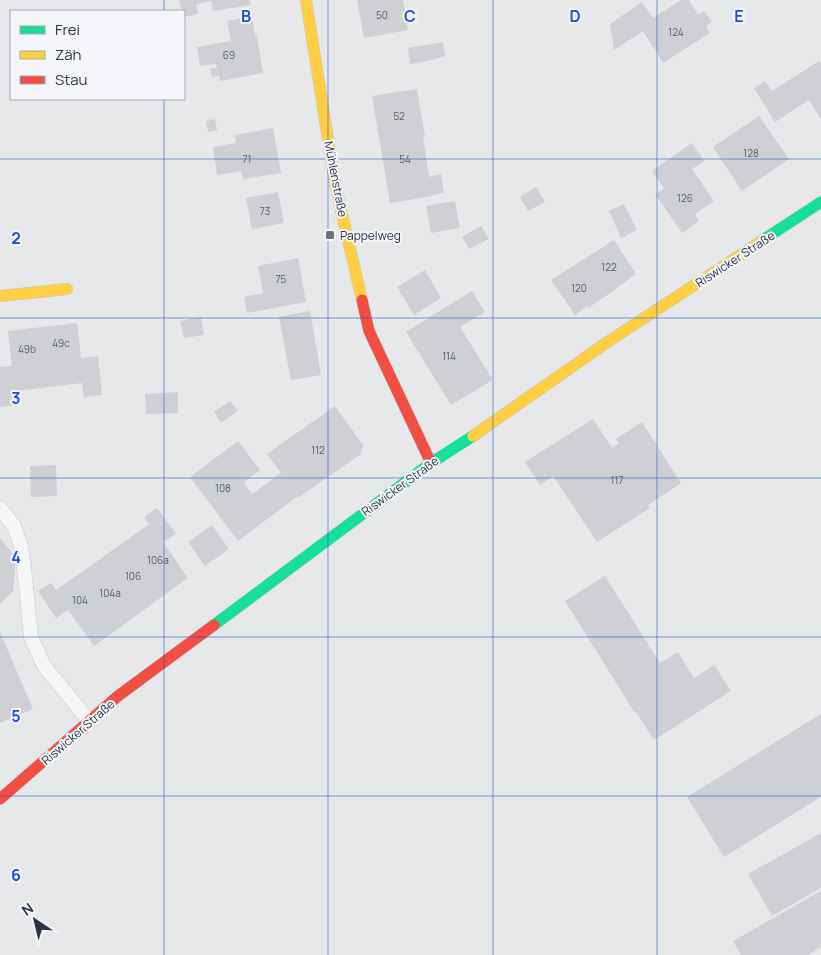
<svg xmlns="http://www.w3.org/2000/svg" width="821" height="955" font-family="Manrope,sans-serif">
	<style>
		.building { fill: #ced0d3 }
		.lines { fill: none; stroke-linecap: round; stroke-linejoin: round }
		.lane-casing { stroke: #c4c6c8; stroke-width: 15 }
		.fast-casing { stroke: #c4c6c8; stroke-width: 12 }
		.slow-casing { stroke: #c4c6c8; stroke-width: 12 }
		.jam-casing { stroke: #c4c6c8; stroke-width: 12 }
		.lane { stroke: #f5f6f7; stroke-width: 14 }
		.fast { stroke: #16e098; stroke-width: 11 }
		.slow { stroke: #ffcf43; stroke-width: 11 }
		.jam { stroke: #f24e42; stroke-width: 11 }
		.grid { fill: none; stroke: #1d4ed8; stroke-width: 1; stroke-opacity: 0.55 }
		.poi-dot { fill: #6c737f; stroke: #f4f6f9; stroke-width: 2 }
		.labels { text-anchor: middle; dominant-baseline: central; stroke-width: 4; stroke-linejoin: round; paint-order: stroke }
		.number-label { font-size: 10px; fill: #545c69 }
		.street-label { font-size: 12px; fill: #2b3445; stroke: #f4f6f9 }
		.poi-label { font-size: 12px; fill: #2b3445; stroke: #f4f6f9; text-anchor: start }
		.grid-label { font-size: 16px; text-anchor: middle; font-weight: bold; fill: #1d4ed8; stroke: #f4f6f9; stroke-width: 4; stroke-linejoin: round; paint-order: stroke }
	</style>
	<rect width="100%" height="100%" fill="#e6e8ea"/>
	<path class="building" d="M 179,0 L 250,0 L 251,5 L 213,11 L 211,1 L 196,4 L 198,14 L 184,17 L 184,11 L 182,11 Z
		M 357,0 L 403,0 L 408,30 L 364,38 Z
		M 681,0 L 689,0 L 698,15 L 704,11 L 712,22 L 706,26 L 710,33 L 663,63 L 643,31 L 614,50 L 610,24 L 642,2 L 653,18 Z
		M 252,16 L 255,36 L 257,36 L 263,73 L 220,81 L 219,76 L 212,77 L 210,69 L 217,68 L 216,64 L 200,66 L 197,47 L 231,41 L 227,21 Z
		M 443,42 L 445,56 L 428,61 L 410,64 L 408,48 Z
		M 819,61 L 821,64 L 821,119 L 809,100 L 775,122 L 754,88 L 765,81 L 772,91 Z
		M 417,89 L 425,137 L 423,137 L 429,177 L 441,174 L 444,193 L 432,195 L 433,196 L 390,203 L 372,96 Z
		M 759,116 L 789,159 L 742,191 L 713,147 Z
		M 215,119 L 217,130 L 208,132 L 206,121 Z
		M 273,128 L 281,173 L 243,179 L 241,171 L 217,175 L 213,147 L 236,143 L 235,135 Z
		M 692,143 L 704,161 L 692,169 L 714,201 L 695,214 L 699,221 L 682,233 L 655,194 L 664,188 L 652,171 Z
		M 536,187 L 545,202 L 528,211 L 520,197 Z
		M 278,192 L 284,223 L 252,229 L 246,198 Z
		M 455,201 L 460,228 L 431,233 L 426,206 Z
		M 624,204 L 637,230 L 621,238 L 609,211 Z
		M 481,226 L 489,239 L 469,249 L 462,237 Z
		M 614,240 L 636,274 L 606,296 L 588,308 L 587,306 L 575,315 L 551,280 Z
		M 298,258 L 306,302 L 247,313 L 244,297 L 263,293 L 258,266 Z
		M 425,270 L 441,298 L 414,315 L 397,287 Z
		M 472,291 L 485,312 L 460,327 L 493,380 L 451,405 L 406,332 Z
		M 310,311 L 321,375 L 291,380 L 279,317 Z
		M 201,317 L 204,335 L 184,338 L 180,321 Z
		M 77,323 L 81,358 L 98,356 L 102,395 L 84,397 L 82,383 L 16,391 L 17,405 L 0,407 L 0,367 L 12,366 L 8,331 Z
		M 178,392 L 178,413 L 146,414 L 145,394 Z
		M 230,401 L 238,411 L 221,423 L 214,412 Z
		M 335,406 L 363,445 L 361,454 L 298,498 L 298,496 L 238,541 L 190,477 L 238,441 L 260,470 L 244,482 L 252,494 L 281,473 L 267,454 Z
		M 593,419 L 612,448 L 619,443 L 616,439 L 642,422 L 681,483 L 648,505 L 650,508 L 597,542 L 553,476 L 540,485 L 525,462 Z
		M 56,465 L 57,496 L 31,497 L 30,466 Z
		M 157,508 L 176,534 L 163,542 L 188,578 L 94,646 L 68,610 L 56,618 L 38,591 L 51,583 L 56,590 L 79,574 L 149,524 L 144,517 Z
		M 212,525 L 229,549 L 205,566 L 188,542 Z
		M 0,538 L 16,558 L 13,591 L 0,604 Z
		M 605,576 L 660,663 L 678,652 L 694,678 L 714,665 L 731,691 L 654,740 L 636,712 L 635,713 L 565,601 Z
		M 0,632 L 33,709 L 0,723 Z
		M 821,714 L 821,797 L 724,857 L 687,797 Z
		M 821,833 L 821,888 L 772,916 L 748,874 Z
		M 821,891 L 821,947 L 808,955 L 741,955 L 733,941 Z"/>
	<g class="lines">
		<defs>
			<path id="lane" d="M 0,508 L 14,526 L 21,546 L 26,585 L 31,637 L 44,666 L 90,722"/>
			<path id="fast" d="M 760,242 L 821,202
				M 214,625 L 431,463 L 473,436"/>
			<path id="slow" d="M 306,0 L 335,184 L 362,300
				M 0,296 L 67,289
				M 473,436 L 606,343 L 760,242"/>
			<path id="jam" d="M 362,300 L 369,331 L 431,463
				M 0,799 L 118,696 L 214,625"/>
		</defs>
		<use href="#lane" class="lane-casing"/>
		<use href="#fast" class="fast-casing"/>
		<use href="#slow" class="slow-casing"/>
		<use href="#jam" class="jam-casing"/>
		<use href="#lane" class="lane"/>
		<use href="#fast" class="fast"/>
		<use href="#slow" class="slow"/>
		<use href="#jam" class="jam"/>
	</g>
	<path class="grid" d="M 164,0 L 164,11M 328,0 L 328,955M 493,0 L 493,955M 657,0 L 657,955M 164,99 L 164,955M 0,159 L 821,159M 0,318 L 821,318M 0,478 L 821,478M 0,637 L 821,637M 0,796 L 821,796"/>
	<rect class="poi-dot" x="325" y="230" width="10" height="10" rx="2.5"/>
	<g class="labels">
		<g class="number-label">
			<text x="382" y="15">50</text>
			<text x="676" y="32">124</text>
			<text x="229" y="55">69</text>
			<text x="399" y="116">52</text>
			<text x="751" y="153">128</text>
			<text x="247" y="159">71</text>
			<text x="405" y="159">54</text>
			<text x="685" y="198">126</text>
			<text x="265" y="211">73</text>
			<text x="609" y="267">122</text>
			<text x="281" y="279">75</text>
			<text x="579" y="288">120</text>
			<text x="61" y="343">49c</text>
			<text x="27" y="349">49b</text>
			<text x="449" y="356">114</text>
			<text x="318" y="450">112</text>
			<text x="617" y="480">117</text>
			<text x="223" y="488">108</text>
			<text x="158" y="560">106a</text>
			<text x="133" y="576">106</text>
			<text x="110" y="593">104a</text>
			<text x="80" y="600">104</text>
		</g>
		<g class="street-label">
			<text transform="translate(336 179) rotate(79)">Mühlenstraße</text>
			<text transform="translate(735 259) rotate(-33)">Riswicker Straße</text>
			<text transform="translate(400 486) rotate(-36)">Riswicker Straße</text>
			<text transform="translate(78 732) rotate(-41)">Riswicker Straße</text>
		</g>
		<g class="poi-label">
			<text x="340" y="235">Pappelweg</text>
		</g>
	</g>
	<g class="grid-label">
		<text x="246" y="22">B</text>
		<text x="410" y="22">C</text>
		<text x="575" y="22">D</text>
		<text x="739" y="22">E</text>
		<text x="16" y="244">2</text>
		<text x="16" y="404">3</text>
		<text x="16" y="563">4</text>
		<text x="16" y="722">5</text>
		<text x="16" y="881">6</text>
	</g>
	<rect x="10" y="10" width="175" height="90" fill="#f4f6f9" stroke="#a4a8b1"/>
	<rect x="20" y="26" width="25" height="8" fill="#16e098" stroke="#a4a8b1"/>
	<text x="55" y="35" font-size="15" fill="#2b3445">Frei</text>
	<rect x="20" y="51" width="25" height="8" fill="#ffcf43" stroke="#a4a8b1"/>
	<text x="55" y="60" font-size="15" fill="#2b3445">Zäh</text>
	<rect x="20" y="76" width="25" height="8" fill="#f24e42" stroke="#a4a8b1"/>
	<text x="55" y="85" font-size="15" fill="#2b3445">Stau</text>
	<g transform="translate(35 920) rotate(325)" stroke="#f4f6f9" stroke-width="4" paint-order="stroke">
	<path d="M0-4L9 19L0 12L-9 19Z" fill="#2b3445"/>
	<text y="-8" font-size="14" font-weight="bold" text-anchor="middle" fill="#2b3445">N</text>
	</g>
</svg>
